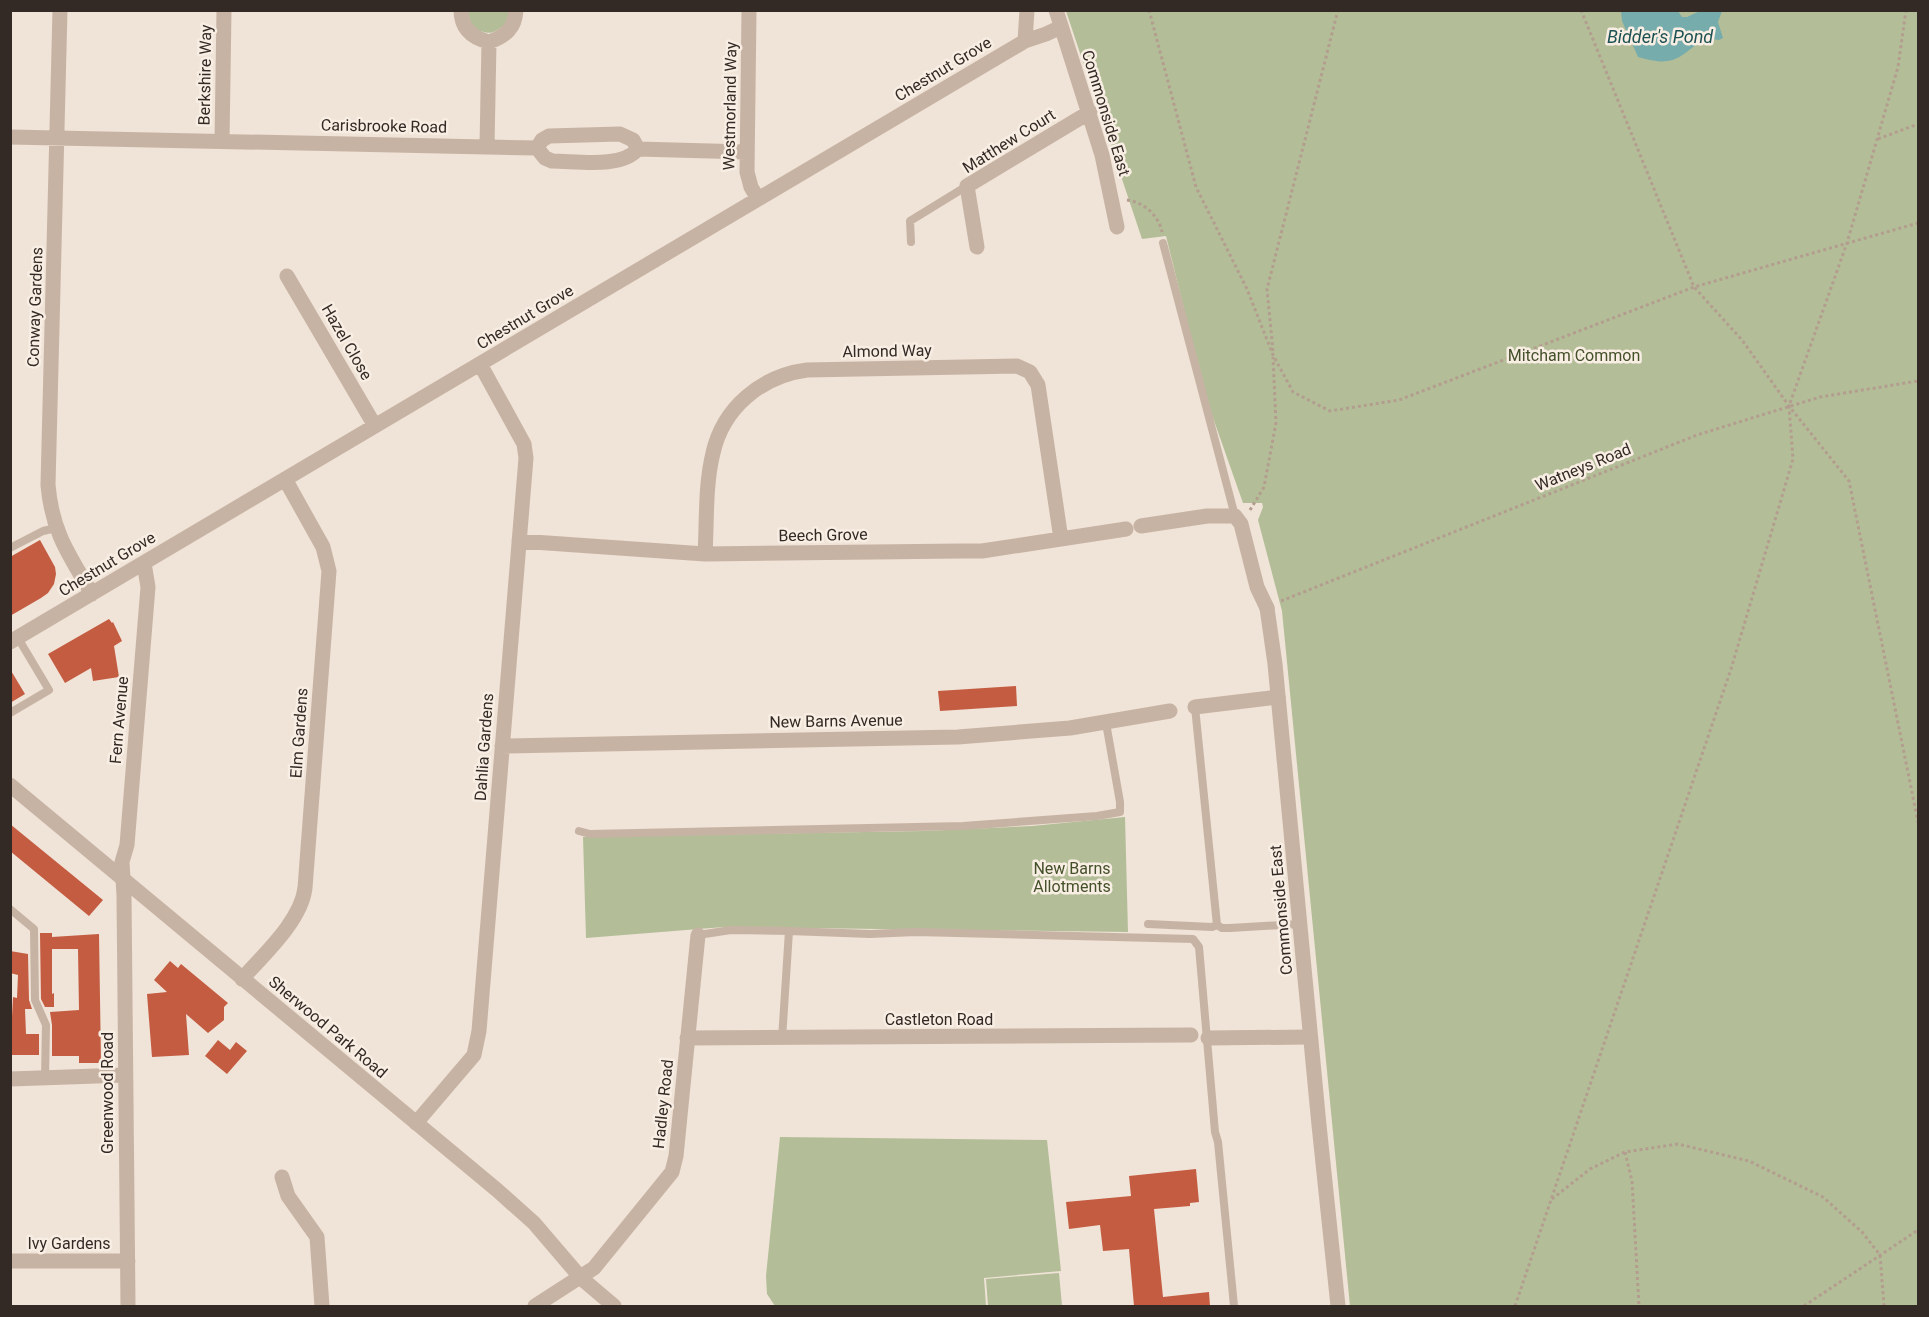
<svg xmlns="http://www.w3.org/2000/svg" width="1929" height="1317" font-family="Roboto,sans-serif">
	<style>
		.green { fill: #b3be98 }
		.water { fill: #77acac }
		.building { fill: #c45c41 }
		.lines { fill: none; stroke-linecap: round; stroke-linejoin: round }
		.path { stroke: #b39d8e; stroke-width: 3; stroke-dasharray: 3 3; stroke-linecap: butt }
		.service { stroke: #c7b3a4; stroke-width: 8 }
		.minor { stroke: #c7b3a4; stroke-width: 15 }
		.tertiary { stroke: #c7b3a4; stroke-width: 15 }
		.labels { text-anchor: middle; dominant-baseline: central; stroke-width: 5; stroke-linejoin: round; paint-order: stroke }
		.street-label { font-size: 16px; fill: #332925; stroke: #f8eee3 }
		.park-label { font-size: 16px; fill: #44502a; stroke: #f8eee3 }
		.water-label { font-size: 18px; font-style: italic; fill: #1c5153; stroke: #f8eee3 }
	</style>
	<rect width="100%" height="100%" fill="#f0e3d7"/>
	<path class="green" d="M 467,11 L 510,11 L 508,22 C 493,34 491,36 473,28 Z
		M 1066,11 L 1918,11 L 1918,1306 L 1350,1306 L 1282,611 L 1258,520 L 1263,507 L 1262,503 L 1243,503 L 1206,398 L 1166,236 L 1142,239 Z
		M 1125,817 L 1128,932 L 724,927 L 586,938 L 583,837 L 924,831 L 1032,826 Z
		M 780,1137 L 1047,1140 L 1061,1271 L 984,1278 L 986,1306 L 775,1306 L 767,1294 L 766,1276 Z
		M 1059,1273 L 1062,1306 L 988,1306 L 986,1279 Z"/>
	<path class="water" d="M 1621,11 L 1678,11 L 1682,17 L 1687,17 L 1700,11 L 1722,11 L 1718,22 L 1723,38 L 1719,40 L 1704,38 C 1677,60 1673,67 1638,57 L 1622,21 Z"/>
	<path class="building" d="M 40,540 L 55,567 L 56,574 L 54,584 L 48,593 L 41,598 L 10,616 L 10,557 Z
		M 109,619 L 112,623 L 113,622 L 122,641 L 114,646 L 119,677 L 93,681 L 91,668 L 65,683 L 48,654 Z
		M 10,669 L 25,694 L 10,703 Z
		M 1016,686 L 1017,706 L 940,711 L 938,691 Z
		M 10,824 L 103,900 L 89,916 L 10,851 Z
		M 40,933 L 52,933 L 52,937 L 99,934 L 101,1063 L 79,1063 L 79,1056 L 52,1056 L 52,1025 L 50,1012 L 79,1010 L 78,949 L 52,949 L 52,994 L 54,993 L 54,1007 L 45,1007 L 41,999 Z
		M 10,951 L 28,954 L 29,1000 L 32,1009 L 25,1009 L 26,1034 L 39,1034 L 39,1055 L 10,1055 L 13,997 L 17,998 L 18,975 L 10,973 Z
		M 170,961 L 178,968 L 181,964 L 228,1003 L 224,1007 L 224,1020 L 208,1033 L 186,1014 L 189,1055 L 152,1057 L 147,994 L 167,992 L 154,980 Z
		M 218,1040 L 230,1050 L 236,1042 L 247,1051 L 227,1074 L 205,1056 Z
		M 1196,1169 L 1199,1202 L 1190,1203 L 1190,1206 L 1154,1209 L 1163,1297 L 1209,1292 L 1210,1306 L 1134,1306 L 1129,1249 L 1103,1251 L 1100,1225 L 1069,1229 L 1066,1202 L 1131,1196 L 1129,1176 Z"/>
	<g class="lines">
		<path class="path" d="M 1149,10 L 1196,187 L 1247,289 L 1273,355 L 1293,392 L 1330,411 L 1399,400 L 1694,287 L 1918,223
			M 1581,10 L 1694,287 L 1742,340 L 1789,406 L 1849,481 L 1918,822
			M 1878,139 L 1918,124
			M 1127,200 C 1144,202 1159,216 1162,232
			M 1273,351 L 1267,289 L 1338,10
			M 1250,510 L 1264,487 L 1276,423 L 1273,357
			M 1281,601 L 1697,435 L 1820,397 L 1918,381
			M 1625,1152 L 1632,1181 L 1639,1306
			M 1552,1199 L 1590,1169 L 1625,1152 L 1678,1144 L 1749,1161 L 1823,1197 L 1862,1232 L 1880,1255 L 1884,1306
			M 1515,1306 L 1731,669 L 1793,459 L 1789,406 L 1847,243 L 1898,67 L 1906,10
			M 1804,1306 L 1918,1230"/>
		<path class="service" d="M 911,242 L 910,221 L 967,186
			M 1163,243 L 1235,516
			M 10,548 L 43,531 L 56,528
			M 1195,707 L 1217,925 L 1222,928 L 1230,928 L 1300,924
			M 10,713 L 49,690 L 18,638
			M 579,831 L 590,834 L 963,826 L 1097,816 L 1120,812 L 1120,802 L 1106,723
			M 10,909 L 34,929 L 35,1000 L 46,1025 L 45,1078
			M 1148,924 L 1212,927 L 1217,925
			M 698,935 L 731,930 L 789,931
			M 782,1039 L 789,931 L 870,934 L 916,932 L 1193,939 L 1199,947 L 1215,1132 L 1218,1142 L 1234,1306"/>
		<path class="minor" d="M 60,10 L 48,485 C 52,532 69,555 92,594
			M 461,10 C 461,29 473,38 489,42
			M 749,10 L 747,172 L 751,187 L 758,199
			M 1056,10 L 1102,155 L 1117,227
			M 1025,41 L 1027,10
			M 10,137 L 537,148 L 545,158 L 552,161 C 577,161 621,169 638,149 L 746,152
			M 222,141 L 224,10
			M 487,146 L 489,42 C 506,36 515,28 516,10
			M 537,148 L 542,140 L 549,136 L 620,134 L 633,140 L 638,149
			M 977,247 L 967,186 L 1090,112
			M 287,276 L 375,426
			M 1141,526 L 1207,516 L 1235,516 L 1241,524 L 1257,587 L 1267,608
			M 519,541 L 705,554 L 961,551 L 982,551 L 1126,529
			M 705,554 C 707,521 705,485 713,453 C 723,408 761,376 807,370 L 1017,366 L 1030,372 L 1038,385 L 1061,539
			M 10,642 L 1025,41 L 1046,34 L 1061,27
			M 1195,707 L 1278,697
			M 502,746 L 958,737 L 1070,728 L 1170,711
			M 242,979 C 264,954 301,921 305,888 L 329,571 L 323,547 L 285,479
			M 687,1038 L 1191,1035
			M 1208,1038 L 1310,1037
			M 10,1079 L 125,1075
			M 416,1123 L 474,1055 L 479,1031 L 526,458 L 524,444 L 480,364
			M 282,1177 L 288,1196 L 317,1237 L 322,1306
			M 10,1261 L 128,1261
			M 128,1306 L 124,895 L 122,862 L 127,845 L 148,587 L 144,563
			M 535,1306 L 594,1268 L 672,1172 L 676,1156 L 698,935"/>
		<path class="tertiary" d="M 1267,608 L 1275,664 L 1319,1125 L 1338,1306
			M 10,785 L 497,1190 L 534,1223 L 581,1278 L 614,1306"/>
	</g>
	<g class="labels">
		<g class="street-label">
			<text transform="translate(943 69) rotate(-31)">Chestnut Grove</text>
			<text transform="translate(205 75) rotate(-89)">Berkshire Way</text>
			<text transform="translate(730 106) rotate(-89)">Westmorland Way</text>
			<text transform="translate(1106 113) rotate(73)">Commonside East</text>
			<text transform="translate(384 126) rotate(1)">Carisbrooke Road</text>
			<text transform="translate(1009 141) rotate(-32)">Matthew Court</text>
			<text transform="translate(35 307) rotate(-88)">Conway Gardens</text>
			<text transform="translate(525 317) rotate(-31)">Chestnut Grove</text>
			<text transform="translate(347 342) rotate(60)">Hazel Close</text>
			<text transform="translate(887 351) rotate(-1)">Almond Way</text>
			<text transform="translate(1583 467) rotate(-22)">Watneys Road</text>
			<text transform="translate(823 535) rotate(-1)">Beech Grove</text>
			<text transform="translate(107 564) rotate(-31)">Chestnut Grove</text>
			<text transform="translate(119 720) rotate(-85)">Fern Avenue</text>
			<text transform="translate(836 721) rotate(-1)">New Barns Avenue</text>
			<text transform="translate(299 733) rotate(-86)">Elm Gardens</text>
			<text transform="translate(484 747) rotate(-86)">Dahlia Gardens</text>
			<text transform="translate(1281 910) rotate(-95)">Commonside East</text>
			<text x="939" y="1019">Castleton Road</text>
			<text transform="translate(328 1027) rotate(40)">Sherwood Park Road</text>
			<text transform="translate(107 1093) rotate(-90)">Greenwood Road</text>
			<text transform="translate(663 1104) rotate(-84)">Hadley Road</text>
			<text x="69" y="1243">Ivy Gardens</text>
		</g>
		<g class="park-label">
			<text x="1574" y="355">Mitcham Common</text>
			<text x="1072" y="868">New Barns<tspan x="1072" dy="18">Allotments</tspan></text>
		</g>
		<g class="water-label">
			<text x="1660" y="36">Bidder's Pond</text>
		</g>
	</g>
	<rect width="1929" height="1317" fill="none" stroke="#332925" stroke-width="24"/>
</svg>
